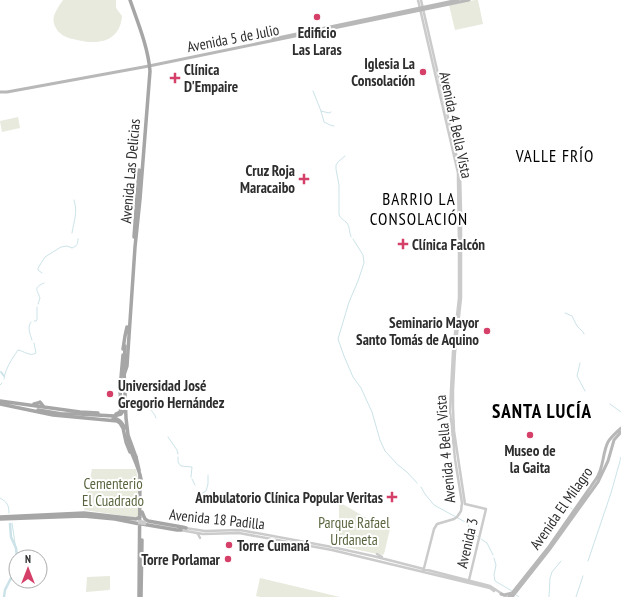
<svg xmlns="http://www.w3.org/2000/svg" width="621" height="597" font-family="'PT Sans Narrow',sans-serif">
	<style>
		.green { fill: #e7eadd }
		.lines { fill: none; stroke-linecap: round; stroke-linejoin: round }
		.stream { stroke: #cbe3e8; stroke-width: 1 }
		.canal { stroke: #cbe3e8; stroke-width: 2 }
		.river { stroke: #cbe3e8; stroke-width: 2.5 }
		.tertiary { stroke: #cbcbcb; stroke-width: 2.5 }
		.secondary { stroke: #b8b8b8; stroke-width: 3 }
		.primary { stroke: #a6a6a6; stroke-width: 3.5 }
		.tertiary-bridge { stroke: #cbcbcb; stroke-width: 2.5 }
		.primary-bridge { stroke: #a6a6a6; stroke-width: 3.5 }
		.poi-dot { fill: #d54069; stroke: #fff; stroke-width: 1.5 }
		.labels { text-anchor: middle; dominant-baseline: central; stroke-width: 4; stroke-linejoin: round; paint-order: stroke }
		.poi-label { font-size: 15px; font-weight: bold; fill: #2e2e2e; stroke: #fff; text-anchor: end }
		.street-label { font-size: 15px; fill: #2e2e2e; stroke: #fff }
		.park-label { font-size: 15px; fill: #59653f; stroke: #fff }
		.quarter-label { font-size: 17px; letter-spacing: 1px; fill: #000; stroke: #fff }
		.district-label { font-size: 19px; font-weight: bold; letter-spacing: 1px; fill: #000; stroke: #fff }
	</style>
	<rect width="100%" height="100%" fill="#fff"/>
	<path class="green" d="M 63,0 L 116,0 L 116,8 L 122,16 C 120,42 98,45 77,40 C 72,39 64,37 60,33 C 56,30 52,22 54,16 C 55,12 60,4 63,0 Z
		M 475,0 L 478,0 L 483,24 L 455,30 L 449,5 Z
		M 18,117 L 20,128 L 2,132 L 0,121 Z
		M 92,469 L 136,469 L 138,480 L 139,518 L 84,510 Z
		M 339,502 L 365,517 L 390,529 L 384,554 L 382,555 L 340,546 L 333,542 L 339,520 Z
		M 110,576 L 110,589 L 109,590 L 86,592 L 87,577 Z
		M 260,578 L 340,597 L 260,597 L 256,596 Z"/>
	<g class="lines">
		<path class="stream" d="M 313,91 L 321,111 L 324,122 L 330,125 L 334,126
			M 321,111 L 329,113 L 331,112
			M 345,156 L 338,162 L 336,165 L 336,169 L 339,185 L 339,215 C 341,219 344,220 347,223 C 350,227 349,232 351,237
			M 72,233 C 74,220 78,213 74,200
			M 353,239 L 363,255 L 364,263 L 358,281 L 349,302 L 338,339 L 344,356 L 353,377 L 361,388 L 372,412 L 380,440 L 385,451 L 398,465 L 407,472 L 417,483
			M 42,273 L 38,270 L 38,268 L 45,257 L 61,247 L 67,246 L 72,248 C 77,246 78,244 78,239
			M 38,304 L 40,298 C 37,289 33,288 44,283
			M 565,313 L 572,316 L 577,326 L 582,331
			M 34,321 L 36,321 L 37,320 L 37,307
			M 31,322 C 27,327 30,334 32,340
			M 583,332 L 584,334
			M 580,363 L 577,376 L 585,391
			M 4,379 C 5,369 12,359 18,350 C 24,351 30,357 36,353 L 34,343
			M 0,385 L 2,383
			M 147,401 C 149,411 153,410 156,418
			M 610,404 L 621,412
			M 168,437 L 177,450 L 178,454
			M 178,457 L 178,462 L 181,466 L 192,467 L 191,477
			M 620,460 L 621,457
			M 192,479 L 195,485
			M 421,487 L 425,494 L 434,505 L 467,523 L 471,530 L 478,537
			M 197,496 L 206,491 L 208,484 L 208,475
			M 0,498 C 7,502 9,505 9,513
			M 566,504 L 572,509
			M 12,523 L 17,557
			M 481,539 L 487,543 L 493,555
			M 494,558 L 496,565 L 494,575 L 495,581 L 512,591
			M 588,561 L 611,493 L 620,461
			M 516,595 L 519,597
			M 4,597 L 5,588 L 14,576 L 16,565
			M 549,597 L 550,578 L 552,572 L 561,561
			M 576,597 L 583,576"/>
		<path class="canal" d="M 1,372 L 4,376"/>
		<path class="river" d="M 10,524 L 11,537 L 16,548 L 17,557
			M 4,597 L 5,590 L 16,568"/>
		<path class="tertiary" d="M 418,0 L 458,173 L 458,180 L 459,242 L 459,298 L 453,352 L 451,390 L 450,411 L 455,459 L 462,503 L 461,511 L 457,517 L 454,519 L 437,524 L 434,529 L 423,572
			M 421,0 L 452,135 L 460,173 L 461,211 L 461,298 L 455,352 L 453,390 L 453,408 L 454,431 L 465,504
			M 465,504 L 486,509 L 469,580
			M 185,528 L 205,531 L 240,530 L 332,547 L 373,556 L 490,586 L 507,597
			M 180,530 L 203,534 L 239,533 L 332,550 L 490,588 L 494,591
			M 196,533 L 198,534 L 200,538
			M 377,554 L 382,557"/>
		<path class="secondary" d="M 273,39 L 458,0
			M 0,92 L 7,92 L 149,66 L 469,0
			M 501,594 L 504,595 L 512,593
			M 509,597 L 548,548 L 596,479 C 604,468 602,454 608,442 C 611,437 616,433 621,428
			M 512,597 L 549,550 L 598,482 L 608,461 L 614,440 L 621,432"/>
		<path class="primary" d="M 134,237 L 139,170
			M 123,349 L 125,336 L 127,327
			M 124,375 L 127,366 L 135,247 L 140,199 L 150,71 C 148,47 138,23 130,0
			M 0,401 L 80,412 L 98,413
			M 0,404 L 53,415 L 117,421 L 120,423 L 123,428 L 126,442 L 130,452
			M 34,404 L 38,403 L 40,402 L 44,407
			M 116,414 L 120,412 L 121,408 L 120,389 L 123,355
			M 136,457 L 139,470
			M 142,512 L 145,519 L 148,521 L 182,527 L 186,528
			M 0,517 L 84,513 L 136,519 L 140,517
			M 0,519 L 83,516 L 115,519 L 140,524
			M 142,523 L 142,524 L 177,530 L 181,530
			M 139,597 L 140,476
			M 141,597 L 142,540"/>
		<path class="tertiary-bridge" d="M 139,521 L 145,522
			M 139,523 L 145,524"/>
		<path class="primary-bridge" d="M 125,346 L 124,369 L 126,418 L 128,435 L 136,457
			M 38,410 L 62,414 L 79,414 L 114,416 L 121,414 L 124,410
			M 113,418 C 120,419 122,423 125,428
			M 126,437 C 130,452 138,464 141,479"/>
	</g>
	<g class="poi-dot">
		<circle cx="317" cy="17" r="4"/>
		<circle cx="423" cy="72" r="4"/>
		<path d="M173 72h4v4h4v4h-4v4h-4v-4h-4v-4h4z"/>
		<path d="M302 173h4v4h4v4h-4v4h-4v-4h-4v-4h4z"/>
		<path d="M401 238h4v4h4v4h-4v4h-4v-4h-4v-4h4z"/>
		<circle cx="487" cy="331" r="4"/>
		<circle cx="110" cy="394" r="4"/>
		<circle cx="530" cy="435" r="4"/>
		<path d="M390 491h4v4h4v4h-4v4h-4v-4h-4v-4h4z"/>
		<circle cx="229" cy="545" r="4"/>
		<circle cx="228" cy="559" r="4"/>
	</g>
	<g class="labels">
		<g class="poi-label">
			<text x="317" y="32" text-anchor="middle">Edificio<tspan x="317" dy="17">Las Laras</tspan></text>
			<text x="415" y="63">Iglesia La<tspan x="415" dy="17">Consolación</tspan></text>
			<text x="184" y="69" text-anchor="start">Clínica<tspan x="184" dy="17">D'Empaire</tspan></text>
			<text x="295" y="170">Cruz Roja<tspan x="295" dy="17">Maracaibo</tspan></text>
			<text x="412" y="244" text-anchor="start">Clínica Falcón</text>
			<text x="479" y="322">Seminario Mayor<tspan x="479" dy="17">Santo Tomás de Aquino</tspan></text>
			<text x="118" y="385" text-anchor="start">Universidad José<tspan x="118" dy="17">Gregorio Hernández</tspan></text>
			<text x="530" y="450" text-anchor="middle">Museo de<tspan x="530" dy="17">la Gaita</tspan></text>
			<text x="383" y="497">Ambulatorio Clínica Popular Veritas</text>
			<text x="237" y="545" text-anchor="start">Torre Cumaná</text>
			<text x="220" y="559">Torre Porlamar</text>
		</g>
		<g class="street-label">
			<text transform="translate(233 38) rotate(-11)">Avenida 5 de Julio</text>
			<text transform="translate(456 125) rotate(78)">Avenida 4 Bella Vista</text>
			<text transform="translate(130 171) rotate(-85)">Avenida Las Delicias</text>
			<text transform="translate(445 449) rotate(-95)">Avenida 4 Bella Vista</text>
			<text transform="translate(561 508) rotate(-55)">Avenida El Milagro</text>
			<text transform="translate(217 519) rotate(6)">Avenida 18 Padilla</text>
			<text transform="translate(467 543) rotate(-77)">Avenida 3</text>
		</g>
		<g class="park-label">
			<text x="113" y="483">Cementerio<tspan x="113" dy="17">El Cuadrado</tspan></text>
			<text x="354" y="522">Parque Rafael<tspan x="354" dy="17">Urdaneta</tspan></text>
		</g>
		<g class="quarter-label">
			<text x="555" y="156">VALLE FRÍO</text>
			<text x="419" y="199">BARRIO LA<tspan x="419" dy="20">CONSOLACIÓN</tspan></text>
		</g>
		<g class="district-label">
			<text x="542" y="411">SANTA LUCÍA</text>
		</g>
	</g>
	<g transform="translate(28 569)"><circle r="19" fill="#ffffff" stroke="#ababab"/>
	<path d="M0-3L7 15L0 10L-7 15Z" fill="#d54069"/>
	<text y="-6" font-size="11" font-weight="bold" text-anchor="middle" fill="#2e2e2e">N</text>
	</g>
</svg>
